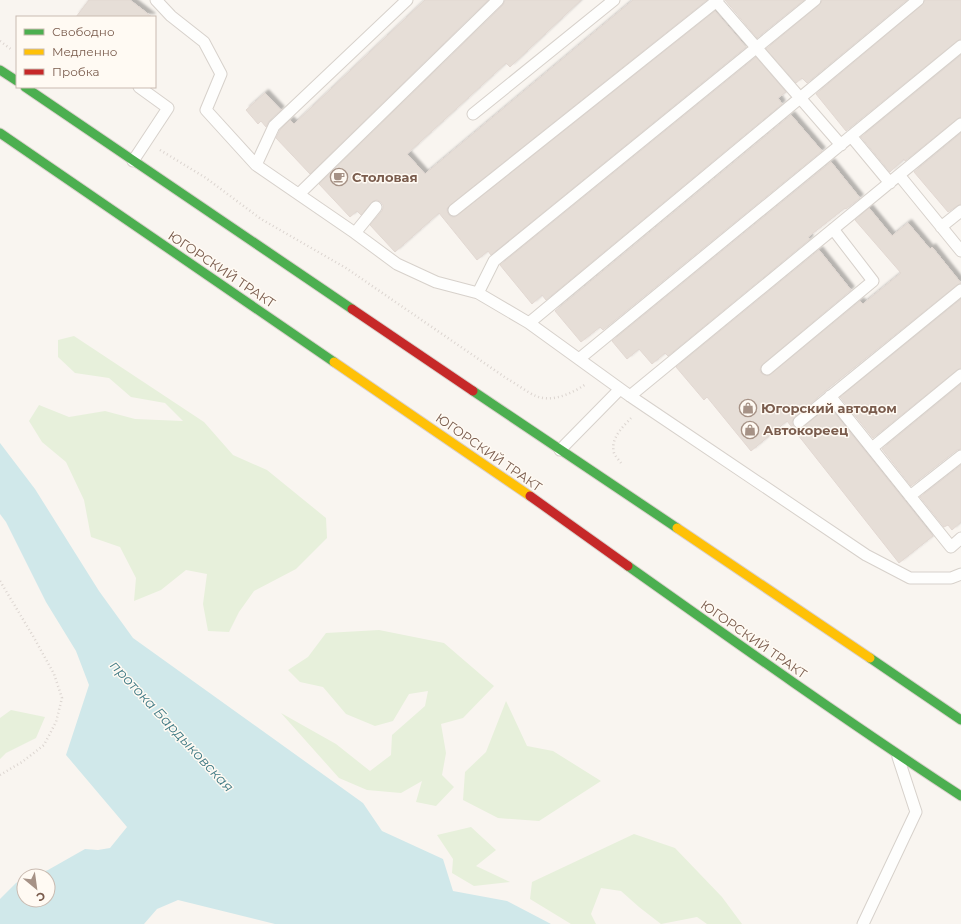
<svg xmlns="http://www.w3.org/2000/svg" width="961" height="924" font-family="Montserrat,sans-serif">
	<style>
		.green { fill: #e7f0db }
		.water { fill: #d0e8ea }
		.building { fill: #e6ded7; stroke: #e2d8d2; filter: url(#shadow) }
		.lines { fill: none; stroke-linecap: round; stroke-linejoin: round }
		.lane-casing { stroke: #d7d1cb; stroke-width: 13 }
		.fast-casing { stroke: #dad1cc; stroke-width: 11 }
		.slow-casing { stroke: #dad1cc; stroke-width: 11 }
		.jam-casing { stroke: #dad1cc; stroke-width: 11 }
		.path { stroke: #dcd5d0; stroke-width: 2.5; stroke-dasharray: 1 3; stroke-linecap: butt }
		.lane { stroke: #fefefd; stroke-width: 11 }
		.fast { stroke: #4caf50; stroke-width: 9 }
		.slow { stroke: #ffc107; stroke-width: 9 }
		.jam { stroke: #c62828; stroke-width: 9 }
		.labels { text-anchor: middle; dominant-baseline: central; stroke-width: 3; stroke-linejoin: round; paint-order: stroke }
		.poi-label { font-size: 13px; font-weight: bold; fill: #7a5c4d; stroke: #fffaf3; text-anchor: start }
		.street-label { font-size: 13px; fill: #7a5c4d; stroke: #fffaf3 }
		.water-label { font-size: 14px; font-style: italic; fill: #437c86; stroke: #fffaf3 }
	</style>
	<defs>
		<filter id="shadow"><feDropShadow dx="3.5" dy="-3.5" stdDeviation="1" flood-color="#0004"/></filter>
	</defs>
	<rect width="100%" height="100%" fill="#f9f5f0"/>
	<path class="green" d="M 74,336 L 204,422 L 233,455 L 267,470 L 326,518 L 327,538 L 296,569 L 254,591 L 239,612 L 229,632 L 208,631 L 203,604 L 207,574 L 186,570 L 161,590 L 134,601 L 136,578 L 120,547 L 91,537 L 84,500 L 66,462 L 42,442 L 29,421 L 39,405 L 69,417 L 105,411 L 135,419 L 183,421 L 165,403 L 131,397 L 109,378 L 75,373 L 58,357 L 58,340 Z
		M 379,630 L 444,643 L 494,686 L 463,718 L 441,724 L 446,753 L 442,775 L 454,787 L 436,806 L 416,802 L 422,781 L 401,793 L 367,790 L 339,778 L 281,713 L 336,744 L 370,771 L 391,755 L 392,735 L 425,706 L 428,691 L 409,694 L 393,721 L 375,726 L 346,714 L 323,687 L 300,682 L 288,670 L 308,657 L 326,633 Z
		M 506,701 L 527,746 L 553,751 L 601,781 L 539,821 L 498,818 L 463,800 L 465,772 L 486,752 Z
		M 11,710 L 45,717 L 36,738 L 6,753 L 0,759 L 0,718 Z
		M 471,827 L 496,850 L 476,866 L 510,882 L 474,886 L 452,873 L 453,859 L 437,835 Z
		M 634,834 L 675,848 L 722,897 L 742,924 L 707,924 L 697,917 L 661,924 L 639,907 L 621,891 L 601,888 L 591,914 L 596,924 L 571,924 L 530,899 L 532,882 Z"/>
	<path class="water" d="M 0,443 L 35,489 L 99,591 L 133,638 L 363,803 L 382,831 L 443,859 L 453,891 L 507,901 L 551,924 L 275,924 L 178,900 L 157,909 L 144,924 L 0,924 L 0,899 L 16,883 L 24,879 L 24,900 L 48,900 L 48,876 L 32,876 L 48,870 L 85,849 L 98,850 L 110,848 L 127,827 L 66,755 L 89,685 L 76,651 L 46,602 L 6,522 L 0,514 Z"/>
	<path class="building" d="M 89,0 L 130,0 L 152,17 L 76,17 Z
		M 425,0 L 488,0 L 310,174 L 276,138 L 280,130 L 290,120 L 294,124 Z
		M 505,0 L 581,0 L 510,67 L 506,63 L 407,154 L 425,174 L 633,0 L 707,0 L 450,205 L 447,208 L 447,211 L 449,215 L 452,217 L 455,217 L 458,215 L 715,11 L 746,47 L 491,255 L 488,251 L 477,260 L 439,213 L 395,252 L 370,225 L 382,211 L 383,208 L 383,205 L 381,202 L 377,200 L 373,201 L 361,215 L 357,211 L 350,217 L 319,184 L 503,5 Z
		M 725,0 L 804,0 L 757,38 Z
		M 822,0 L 907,0 L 807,83 L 802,78 L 796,83 L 766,49 L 819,5 L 821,3 Z
		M 925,0 L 961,0 L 961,39 L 957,41 L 846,131 L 816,94 L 922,5 Z
		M 961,55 L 961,117 L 957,119 L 905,161 L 904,159 L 890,172 L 861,137 Z
		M 756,57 L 786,92 L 778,98 L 782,104 L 546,300 L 542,295 L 532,304 L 500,265 Z
		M 265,93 L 281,110 L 269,121 L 266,127 L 261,121 L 258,124 L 246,110 Z
		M 791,115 L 822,151 L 603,330 L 600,327 L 581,342 L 555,311 Z
		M 961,133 L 961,204 L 957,206 L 948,212 L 914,172 Z
		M 831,162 L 860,198 L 846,209 L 845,208 L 808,237 L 810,239 L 668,356 L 665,353 L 652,364 L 639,349 L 627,359 L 612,341 Z
		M 869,208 L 892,236 L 908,223 L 930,249 L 932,247 L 961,283 L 957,285 L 825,391 L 795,417 L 793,419 L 792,423 L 794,427 L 797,429 L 800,429 L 803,427 L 829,406 L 933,536 L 899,563 L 787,421 L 751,451 L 707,397 L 704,400 L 676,367 L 819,250 L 851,290 L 763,364 L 761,366 L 760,370 L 761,373 L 764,375 L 768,376 L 771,374 L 860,301 L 863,304 L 901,273 L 855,220 Z
		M 961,299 L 961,368 L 957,370 L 873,438 L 840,397 Z
		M 961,384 L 961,449 L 957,450 L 911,486 L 882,449 Z
		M 961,465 L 961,522 L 952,530 L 948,525 L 944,527 L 920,497 Z"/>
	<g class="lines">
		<defs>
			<path id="lane" d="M 156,0 L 171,16 L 204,42 L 221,74 L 206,110 L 256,165 L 355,233 L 397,264 L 436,282 L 478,293 L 529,323 L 630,396 L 866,555 L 910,578 L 951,578 L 961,574
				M 715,0 L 841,145
				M 473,114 L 614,0
				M 851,136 L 890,183
				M 133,161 L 168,108 L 139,87
				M 256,165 L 274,126 L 407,0
				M 899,175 L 961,251
				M 299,194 L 498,0
				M 454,210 L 718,0
				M 941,227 L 961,211
				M 355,233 L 376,207
				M 478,293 L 494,261 L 815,0
				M 529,323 L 918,0
				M 579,359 L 961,46
				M 767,369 L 873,281 L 833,229
				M 630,396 L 961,124
				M 830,396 L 951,547 L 961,538
				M 799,422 L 961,290
				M 872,448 L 961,375
				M 560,450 L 620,389
				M 910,496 L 961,456
				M 863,924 L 916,812 L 898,757"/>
			<path id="fast" d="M 0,70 L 17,81
				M 25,87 L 352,309
				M 0,133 L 334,362
				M 473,391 L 677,528
				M 628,566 C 738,644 848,722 961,796
				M 870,658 L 961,720"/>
			<path id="slow" d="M 334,362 L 530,496
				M 677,528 L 870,658"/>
			<path id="jam" d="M 352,309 L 473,391
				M 530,496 L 628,566"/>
		</defs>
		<use href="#lane" class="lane-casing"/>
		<use href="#fast" class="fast-casing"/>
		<use href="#slow" class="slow-casing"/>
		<use href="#jam" class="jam-casing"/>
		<path class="path" d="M 0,41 L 12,50
			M 160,150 L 206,178 L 261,219 L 346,268 L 509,380 C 517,384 528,393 536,396 C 552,403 573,393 586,384
			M 621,463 C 619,460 615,456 614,453 C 610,438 623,427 632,417
			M 0,581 L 33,636 L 54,674 L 62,698 L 56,722 L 44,745 L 22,762 L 0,775"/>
		<use href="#lane" class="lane"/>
		<use href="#fast" class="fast"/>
		<use href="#slow" class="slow"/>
		<use href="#jam" class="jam"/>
	</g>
	<defs>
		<symbol id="cafe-ring" viewBox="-11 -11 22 22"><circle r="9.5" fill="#fffaf3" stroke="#a69286" stroke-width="1.5"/><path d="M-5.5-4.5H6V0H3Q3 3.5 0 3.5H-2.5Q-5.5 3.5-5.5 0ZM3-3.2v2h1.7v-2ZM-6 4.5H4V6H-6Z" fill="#a69286"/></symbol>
		<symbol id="shop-ring" viewBox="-11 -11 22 22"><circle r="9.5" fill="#fffaf3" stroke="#a69286" stroke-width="1.5"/><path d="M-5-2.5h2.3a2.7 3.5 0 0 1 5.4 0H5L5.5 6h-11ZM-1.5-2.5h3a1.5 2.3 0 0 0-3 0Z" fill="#a69286"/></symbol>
	</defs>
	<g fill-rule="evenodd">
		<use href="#cafe-ring" x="329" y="167" width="20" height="20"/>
		<use href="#shop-ring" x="738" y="398" width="20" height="20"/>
		<use href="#shop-ring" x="740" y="420" width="20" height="20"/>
	</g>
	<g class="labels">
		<g class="poi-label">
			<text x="352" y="177">Столовая</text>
			<text x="761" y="408">Югорский автодом</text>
			<text x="763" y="430">Автокореец</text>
		</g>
		<g class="street-label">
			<text transform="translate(222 269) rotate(34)">ЮГОРСКИЙ ТРАКТ</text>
			<text transform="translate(489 452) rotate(35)">ЮГОРСКИЙ ТРАКТ</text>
			<text transform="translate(754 639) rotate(35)">ЮГОРСКИЙ ТРАКТ</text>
		</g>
		<g class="water-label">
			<text transform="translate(172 726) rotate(47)">протока Бардыковская</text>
		</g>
	</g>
	<rect x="16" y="16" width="140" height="72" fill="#fffaf3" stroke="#cabbb1"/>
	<rect x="24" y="29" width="20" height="6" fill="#4caf50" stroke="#cabbb1"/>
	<text x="52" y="36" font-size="12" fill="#7a5c4d">Свободно</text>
	<rect x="24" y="49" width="20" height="6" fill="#ffc107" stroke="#cabbb1"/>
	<text x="52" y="56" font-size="12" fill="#7a5c4d">Медленно</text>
	<rect x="24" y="69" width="20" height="6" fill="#c62828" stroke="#cabbb1"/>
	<text x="52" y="76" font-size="12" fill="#7a5c4d">Пробка</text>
	<g transform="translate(36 888) rotate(151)"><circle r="19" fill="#fffaf3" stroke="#cabbb1"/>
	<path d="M0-3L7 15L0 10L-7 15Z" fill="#a69286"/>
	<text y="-6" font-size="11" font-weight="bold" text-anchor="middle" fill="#7a5c4d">С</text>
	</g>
</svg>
